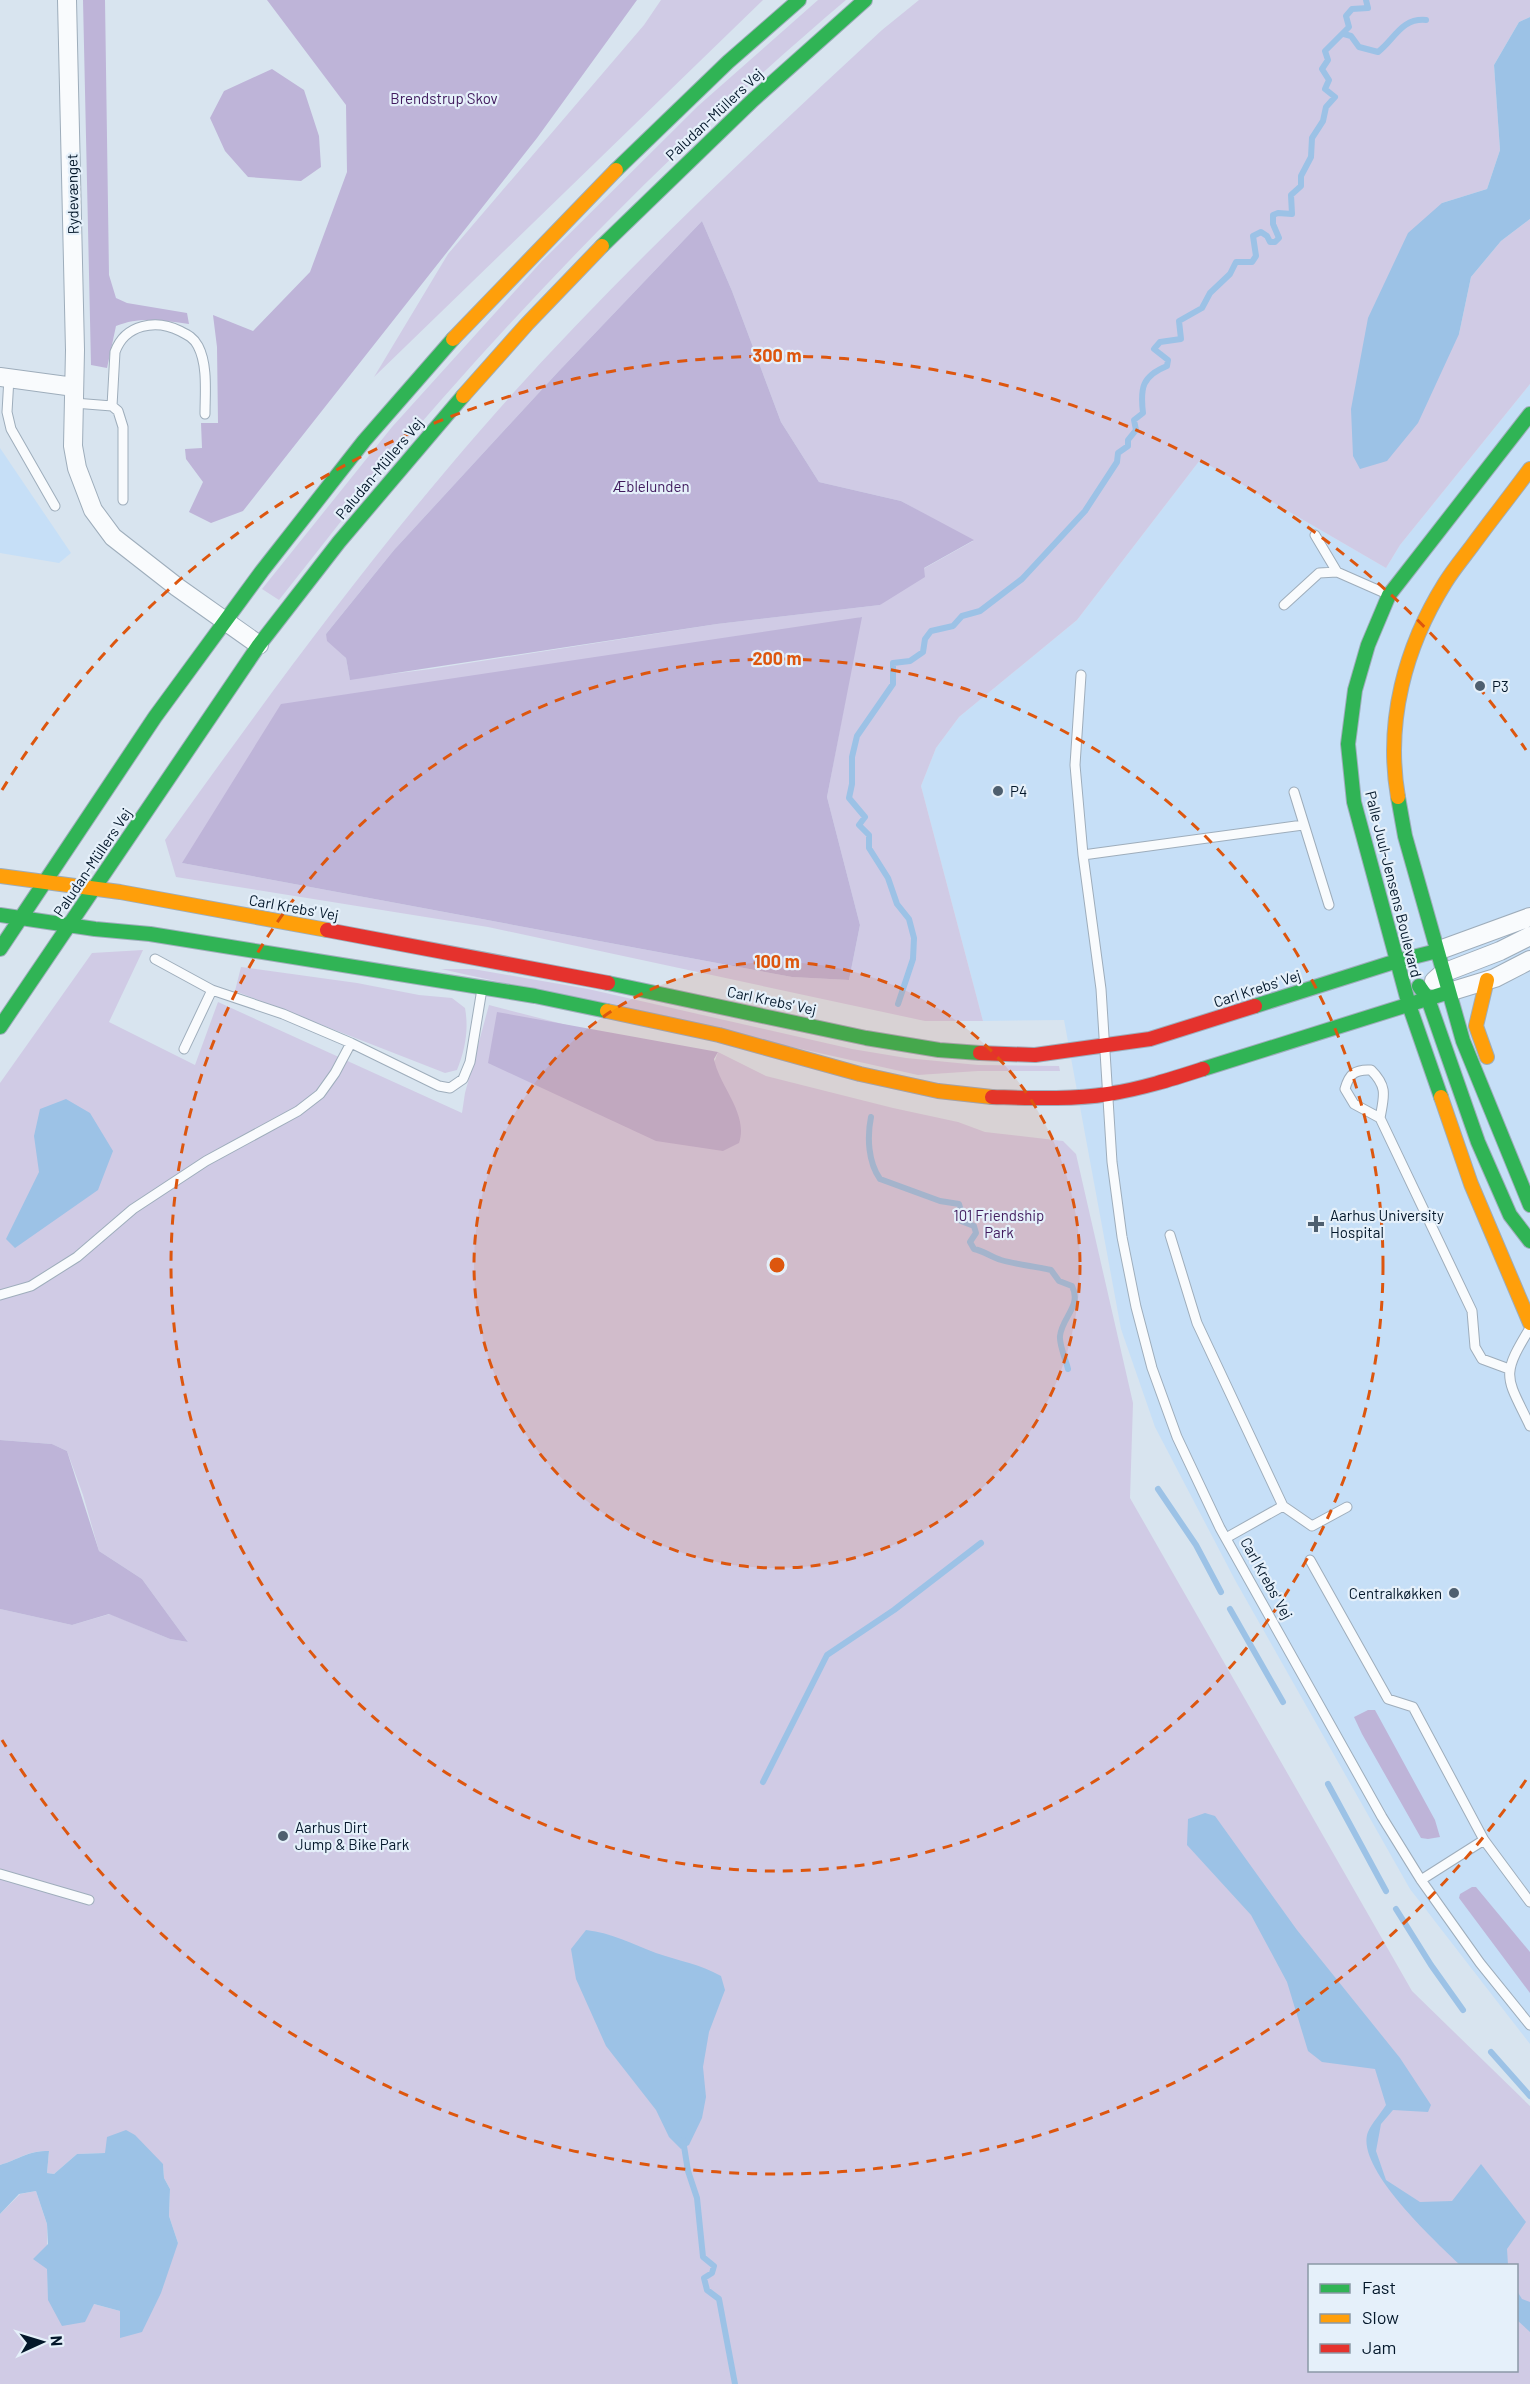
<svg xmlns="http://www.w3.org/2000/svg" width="1530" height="2384" font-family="Barlow,sans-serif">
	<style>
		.built { fill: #c6dff7 }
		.green { fill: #d0cbe5; fill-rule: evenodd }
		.forest { fill: #beb4d8 }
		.water { fill: #9cc2e6 }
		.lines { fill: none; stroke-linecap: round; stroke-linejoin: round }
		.stream { stroke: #9cc2e6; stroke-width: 6 }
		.lane-casing { stroke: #9eadbb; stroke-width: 11 }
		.street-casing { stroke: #9eadbb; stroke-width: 20 }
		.fast-casing { stroke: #9eadbb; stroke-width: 16 }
		.slow-casing { stroke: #9eadbb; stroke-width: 16 }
		.jam-casing { stroke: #9eadbb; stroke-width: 16 }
		.lane { stroke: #f9fbfd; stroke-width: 9 }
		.street { stroke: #f9fbfd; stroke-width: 18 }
		.fast { stroke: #30b455; stroke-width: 14 }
		.slow { stroke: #ff9f0a; stroke-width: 14 }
		.jam { stroke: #e5322d; stroke-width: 14 }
		.ring { fill: none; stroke: #dd560e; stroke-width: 3; stroke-dasharray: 10 8 }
		.poi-dot { fill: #4e5f6f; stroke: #e5f0fa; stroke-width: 2 }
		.labels { text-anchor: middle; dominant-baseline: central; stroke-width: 4.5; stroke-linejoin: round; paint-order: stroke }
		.park-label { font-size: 15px; fill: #401a5d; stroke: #e5f0fa }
		.street-label { font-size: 15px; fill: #03172a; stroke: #e5f0fa }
		.poi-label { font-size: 15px; fill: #03172a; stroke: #e5f0fa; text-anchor: start }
		.centre { fill: #dd560e; stroke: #e5f0fa; stroke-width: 3 }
		.ring-label { font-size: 18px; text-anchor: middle; font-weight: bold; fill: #dd560e; stroke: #e5f0fa; stroke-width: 4.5; stroke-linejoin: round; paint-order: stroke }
	</style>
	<rect width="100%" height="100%" fill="#d8e4ef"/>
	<path class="built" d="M 1530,384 L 1530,2044 L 1410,1889 L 1235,1580 L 1155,1427 L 1121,1329 L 1064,1020 L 983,1021 L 921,786 L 936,748 L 959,717 L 1077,620 L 1200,460 L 1386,568 L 1400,545 Z
		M 0,448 L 71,553 L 59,563 L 0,553 Z"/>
	<path class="green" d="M 661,0 L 763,0 L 374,377 L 448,254 L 644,25 Z
		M 818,0 L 846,0 C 702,122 567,257 442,399 C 385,463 333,532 279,600 L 262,589 L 392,427 L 542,261 L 698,106 Z
		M 919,0 L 1530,0 L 1530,17 L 1519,22 L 1494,65 L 1500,150 L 1487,189 L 1442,203 L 1459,334 L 1471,277 L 1501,241 L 1530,219 L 1530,384 L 1400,545 L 1386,568 L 1200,460 L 1077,620 L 959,717 L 936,748 L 921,786 L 983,1021 L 925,1021 L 488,927 L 176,877 L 165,840 C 256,713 348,586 449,467 C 581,309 732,169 882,30 ZM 702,221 L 732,291 L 781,422 L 819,482 L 901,501 L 973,541 L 923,569 L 880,605 L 717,624 L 431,669 L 350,679 L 346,658 L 326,634 L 394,550 L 558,372 ZM 861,617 L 827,797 L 860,925 L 849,980 L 792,977 L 182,863 Z
		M 143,950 L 109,1022 L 195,1065 L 218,1002 L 462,1113 L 465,1093 L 489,1005 L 714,1063 L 718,1052 L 766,1076 L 893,1108 L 958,1122 L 985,1132 L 1063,1141 L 1076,1154 L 1133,1403 L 1130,1498 L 1412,1991 L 1530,2106 L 1530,2384 L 0,2384 L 0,2214 L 20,2194 L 36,2191 L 47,2224 L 48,2300 L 94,2304 L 120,2311 L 178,2243 L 169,2216 L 170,2189 L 164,2178 L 163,2164 L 105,2153 L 77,2154 L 54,2174 L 47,2173 L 49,2151 C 26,2151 20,2159 0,2165 L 0,1609 L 72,1625 L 110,1614 L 170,1639 L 188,1642 L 142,1579 L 99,1551 L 83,1495 L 67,1451 L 52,1444 L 0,1440 L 0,1083 L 92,953 ZM 1310,2266 L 1516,2266 L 1516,2370 L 1310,2370 Z
		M 241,967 L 357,983 L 419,995 L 452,998 L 465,1008 C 469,1030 465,1050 457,1070 L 445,1073 L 235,991 Z
		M 441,969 L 473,969 L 588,989 L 852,1049 L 906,1058 L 978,1065 L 1059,1066 L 1060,1071 L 978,1071 L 918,1075 Z"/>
	<path class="forest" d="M 83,0 L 105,0 L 109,275 L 116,298 L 127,303 L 187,313 L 189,324 C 163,321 141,316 116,326 L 107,368 L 91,365 Z
		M 267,0 L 637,0 L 537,138 L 243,511 L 211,523 L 189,512 L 203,482 L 186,459 L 185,449 L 202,448 L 201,423 L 218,423 L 217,347 L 213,315 L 253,331 L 310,272 L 347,172 L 346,105 Z
		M 272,69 L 304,90 L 319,136 L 321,167 L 301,181 L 248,177 L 225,151 L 210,118 L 224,91 Z
		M 702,221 L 732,291 L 781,422 L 819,482 L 901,501 L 974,540 L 924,568 L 925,577 L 880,605 L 717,624 L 350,680 L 346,658 L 327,641 L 326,634 L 394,550 L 558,372 Z
		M 862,617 L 827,797 L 860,925 L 849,980 L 792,977 L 182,863 L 281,704 Z
		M 497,1012 L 718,1052 L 714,1059 C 719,1086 749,1114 739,1143 L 723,1151 L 656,1141 L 488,1063 Z
		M 0,1440 L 52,1444 L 67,1451 L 99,1551 L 142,1579 L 188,1642 L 170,1639 L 109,1614 L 72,1625 L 0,1609 Z
		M 1368,1710 L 1375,1710 L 1435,1820 L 1440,1837 L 1428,1839 L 1421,1838 L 1362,1734 L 1354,1717 Z
		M 1472,1887 L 1476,1887 L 1530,1952 L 1530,1993 L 1459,1898 L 1460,1894 Z"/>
	<path class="water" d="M 1530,17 L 1530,219 L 1501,241 L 1471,277 L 1459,334 L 1418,423 L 1387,461 L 1360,469 L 1353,456 L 1351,409 L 1368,318 L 1408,233 L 1442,203 L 1487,189 L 1500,150 L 1494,65 L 1519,22 Z
		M 66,1099 L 90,1113 L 113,1151 L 98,1190 L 15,1248 L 6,1239 L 39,1172 L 34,1136 L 40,1109 Z
		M 1205,1813 L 1215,1816 L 1297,1930 L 1400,2058 L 1431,2105 L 1428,2112 L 1393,2110 L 1381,2124 L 1376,2151 L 1386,2180 L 1420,2202 L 1452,2201 L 1481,2164 L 1526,2222 L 1507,2249 L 1508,2265 L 1460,2265 C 1436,2242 1354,2167 1368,2132 C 1372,2123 1381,2113 1386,2105 L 1375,2069 L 1322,2062 L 1308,2051 L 1287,1982 L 1251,1915 L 1187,1845 L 1188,1819 Z
		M 586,1930 C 612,1933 632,1944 656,1953 C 679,1961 700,1964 721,1976 L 725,1990 L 709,2032 L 703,2067 L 706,2097 L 702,2118 L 689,2145 L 681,2149 L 669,2137 L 656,2110 L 606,2046 L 576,1979 L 571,1949 Z
		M 126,2130 L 135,2135 L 163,2164 L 164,2178 L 170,2189 L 169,2216 L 178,2243 L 161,2293 L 142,2332 L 120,2338 L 120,2311 L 94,2304 L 85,2322 L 62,2326 L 48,2300 L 47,2269 L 33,2259 L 48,2244 L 47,2224 L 36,2191 L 19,2194 L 0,2214 L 0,2165 C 20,2159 27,2151 49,2151 L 47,2173 L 54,2174 L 77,2154 L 105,2153 L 107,2137 Z
		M 1517,2291 L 1522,2299 L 1530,2302 L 1530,2332 L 1517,2320 Z"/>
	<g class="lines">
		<path class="stream" d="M 1344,34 L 1351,36 L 1359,47 L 1378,52 C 1395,39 1401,18 1426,20
			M 898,1004 L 913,959 L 914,938 L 909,919 L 897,904 L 888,878 L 869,848 L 869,835 L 859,825 L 865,817 L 849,798 L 852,784 L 852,757 L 857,736 L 893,684 L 893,663 L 910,661 L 923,652 L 925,639 L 931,631 L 953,626 L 962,616 L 980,611 L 1022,579 L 1085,511 L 1117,462 L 1118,453 L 1128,446 L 1128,440 L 1136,430 L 1134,420 L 1143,413 C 1140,388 1142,376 1167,366 L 1168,360 L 1154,349 L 1160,342 L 1181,339 L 1179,321 L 1202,308 L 1210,293 L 1230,274 L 1236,262 L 1252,262 L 1256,256 L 1253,236 L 1261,232 L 1267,236 L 1270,242 L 1275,242 L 1279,238 L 1273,224 L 1273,215 L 1278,213 L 1292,214 L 1291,195 L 1301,186 L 1301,176 L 1311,157 L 1312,138 L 1323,121 L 1326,107 L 1335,97 L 1325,89 L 1329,80 L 1322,69 L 1328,60 L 1325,51 L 1349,27 L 1346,16 L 1352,9 L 1368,8 L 1366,0
			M 871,1117 C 867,1137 868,1162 880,1179 L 940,1201 L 959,1204 L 962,1214 L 961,1221 L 974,1226 L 976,1233 L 970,1242 L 974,1249 C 984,1251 991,1257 1001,1260 C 1018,1265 1034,1266 1051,1270 L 1059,1281 L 1072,1286 C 1082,1306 1062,1317 1060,1336 C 1059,1345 1066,1360 1068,1369
			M 1158,1489 L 1196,1545 L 1221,1592
			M 1230,1609 L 1283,1702
			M 763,1782 L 827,1655 L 894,1610 L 981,1543
			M 1328,1784 L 1386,1891
			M 1396,1909 L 1431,1965 L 1463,2010
			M 1491,2052 L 1530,2096
			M 683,2140 L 688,2171 L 697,2198 L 703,2257 L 714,2266 L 712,2273 L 704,2278 L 707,2290 L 719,2299 L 735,2384"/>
		<defs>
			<path id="lane" d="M 9,378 L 7,412 L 11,429 L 55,506
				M 74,403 L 112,406 L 118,411 L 123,427 L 123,500
				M 112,406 L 115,352 C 125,324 156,319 180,331 C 188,335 194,338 198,346 C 208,365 205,393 205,414
				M 1315,535 L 1337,572
				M 1284,605 L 1319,573 L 1337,572 L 1387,594
				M 1081,675 L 1075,765 L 1083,855 L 1101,989 L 1112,1162 L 1122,1237 L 1136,1307 L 1152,1368 L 1177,1437 L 1220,1528 L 1382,1817 L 1421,1880 L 1480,1963 L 1530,2025
				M 1294,792 L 1329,905
				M 1083,855 L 1303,825
				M 155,959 L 212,990 L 283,1014 L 351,1043 L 439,1086 L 450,1088 L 463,1079 L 470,1062 L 482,989
				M 184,1049 L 212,990
				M 1380,1118 L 1354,1104 L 1345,1089 C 1349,1074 1355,1069 1371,1070 C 1388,1087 1384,1096 1380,1118 L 1472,1311 L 1475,1347 L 1482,1359 L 1509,1369
				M 1170,1235 L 1197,1323 L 1283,1506
				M 0,1295 L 31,1286 L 77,1257 L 133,1209 L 206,1161 L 298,1111 L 320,1094 L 335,1073 L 351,1043
				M 1530,1328 C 1500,1377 1506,1376 1530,1426
				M 1226,1538 L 1283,1506 L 1312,1526 L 1347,1507
				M 1310,1560 L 1388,1699 L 1413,1707 L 1484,1840 L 1530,1902
				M 0,1874 L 89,1900
				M 1421,1880 L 1484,1840"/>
			<path id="street" d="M 67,0 L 75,350 L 73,446 L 77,468 L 93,510 L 113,537 L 177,587 L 259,645
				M 0,377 L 74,387
				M 1437,951 L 1530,917
				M 1434,981 L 1443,973 L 1500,951 L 1530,936
				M 1449,992 L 1495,978 L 1530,960"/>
			<path id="fast" d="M 616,170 L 728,62 L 799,0
				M 602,246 L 753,100 L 865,0
				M 1398,797 L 1405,836 L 1463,1041 L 1530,1205
				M 0,915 L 95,929 L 150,934 L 535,996 L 607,1011
				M 0,949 L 155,717 L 262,571 L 364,441 L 453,339
				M 608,983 L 866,1038 L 939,1050 L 980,1053
				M 1419,986 L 1428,999 L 1478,1142 L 1510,1215 L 1530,1241
				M 1255,1006 L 1397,961 L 1437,951
				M 0,1027 L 259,645 L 339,542 L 463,396
				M 1203,1069 L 1449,992
				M 1441,1097 L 1409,1005 L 1354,802 L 1348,744 L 1355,690 L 1368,645 L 1389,595 L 1530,414"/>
			<path id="slow" d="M 453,339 L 616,170
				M 463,396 L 527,324 L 602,246
				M 1398,797 C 1385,722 1405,647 1445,583 C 1453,570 1463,558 1472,546 C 1491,520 1511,495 1530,469
				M 0,876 L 120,892 L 327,930
				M 1487,980 L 1476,1026 L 1487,1057
				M 607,1011 L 719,1035 L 860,1074 L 938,1091 L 992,1097
				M 1441,1097 L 1471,1184 L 1530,1323"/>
			<path id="jam" d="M 327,930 L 608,983
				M 980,1053 L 1035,1055 L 1150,1039 L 1255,1006
				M 992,1097 C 1030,1098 1071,1100 1108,1094 C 1141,1089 1172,1079 1203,1069"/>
		</defs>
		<use href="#lane" class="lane-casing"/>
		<use href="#street" class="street-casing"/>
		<use href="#fast" class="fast-casing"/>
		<use href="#slow" class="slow-casing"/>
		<use href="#jam" class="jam-casing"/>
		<use href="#lane" class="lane"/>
		<use href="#street" class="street"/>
		<use href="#fast" class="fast"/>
		<use href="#slow" class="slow"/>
		<use href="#jam" class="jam"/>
	</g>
	<circle cx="777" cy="1265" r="303" fill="#dd560e" fill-opacity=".12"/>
	<g class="ring">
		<circle cx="777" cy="1265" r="303"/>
		<circle cx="777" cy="1265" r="606"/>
		<path d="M1526 1780A909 909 0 0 1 2 1740M2 790A909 909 0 0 1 1526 750"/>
	</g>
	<g class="poi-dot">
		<circle cx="1480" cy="686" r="6"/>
		<circle cx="998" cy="791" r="6"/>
		<path d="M1313 1215h6v6h6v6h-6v6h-6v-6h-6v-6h6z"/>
		<circle cx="1454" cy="1593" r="6"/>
		<circle cx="283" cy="1836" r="6"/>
	</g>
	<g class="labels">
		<g class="park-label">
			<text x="444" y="98">Brendstrup Skov</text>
			<text x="651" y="486">Æblelunden</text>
			<text x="999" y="1215">101 Friendship<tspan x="999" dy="17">Park</tspan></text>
		</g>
		<g class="street-label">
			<text transform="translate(714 114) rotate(-43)">Paludan-Müllers Vej</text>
			<text transform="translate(72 194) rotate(-91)">Rydevænget</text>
			<text transform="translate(379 468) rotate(-50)">Paludan-Müllers Vej</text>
			<text transform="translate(92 862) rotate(-56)">Paludan-Müllers Vej</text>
			<text transform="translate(1394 884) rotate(76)">Palle Juul-Jensens Boulevard</text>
			<text transform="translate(294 907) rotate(10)">Carl Krebs' Vej</text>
			<text transform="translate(1257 988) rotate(-18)">Carl Krebs' Vej</text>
			<text transform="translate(772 1000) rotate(12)">Carl Krebs' Vej</text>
			<text transform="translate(1267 1578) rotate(61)">Carl Krebs' Vej</text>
		</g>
		<g class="poi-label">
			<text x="1492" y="686">P3</text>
			<text x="1010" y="791">P4</text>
			<text x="1330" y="1215">Aarhus University<tspan x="1330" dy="17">Hospital</tspan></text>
			<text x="1442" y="1593" text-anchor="end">Centralkøkken</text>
			<text x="295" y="1827">Aarhus Dirt<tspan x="295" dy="17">Jump &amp; Bike Park</tspan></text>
		</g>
	</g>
	<circle cx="777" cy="1265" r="9" class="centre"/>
	<g class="ring-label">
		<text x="777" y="362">300 m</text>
		<text x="777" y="665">200 m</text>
		<text x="777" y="968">100 m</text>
	</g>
	<rect x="1308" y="2264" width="210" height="108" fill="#e5f0fa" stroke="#8b99a7" stroke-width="1.5"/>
	<rect x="1320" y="2284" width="30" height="9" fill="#30b455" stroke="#8b99a7" stroke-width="1.5"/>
	<text x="1362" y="2294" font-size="18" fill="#03172a">Fast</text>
	<rect x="1320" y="2314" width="30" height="9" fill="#ff9f0a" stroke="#8b99a7" stroke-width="1.5"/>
	<text x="1362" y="2324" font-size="18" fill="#03172a">Slow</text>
	<rect x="1320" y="2344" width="30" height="9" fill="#e5322d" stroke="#8b99a7" stroke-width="1.5"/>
	<text x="1362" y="2354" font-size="18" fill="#03172a">Jam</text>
	<g transform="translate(42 2342) rotate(86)" stroke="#e5f0fa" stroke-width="4.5" paint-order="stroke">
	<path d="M0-4.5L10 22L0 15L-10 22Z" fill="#03172a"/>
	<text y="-9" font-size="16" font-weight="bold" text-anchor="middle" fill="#03172a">N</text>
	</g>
</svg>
